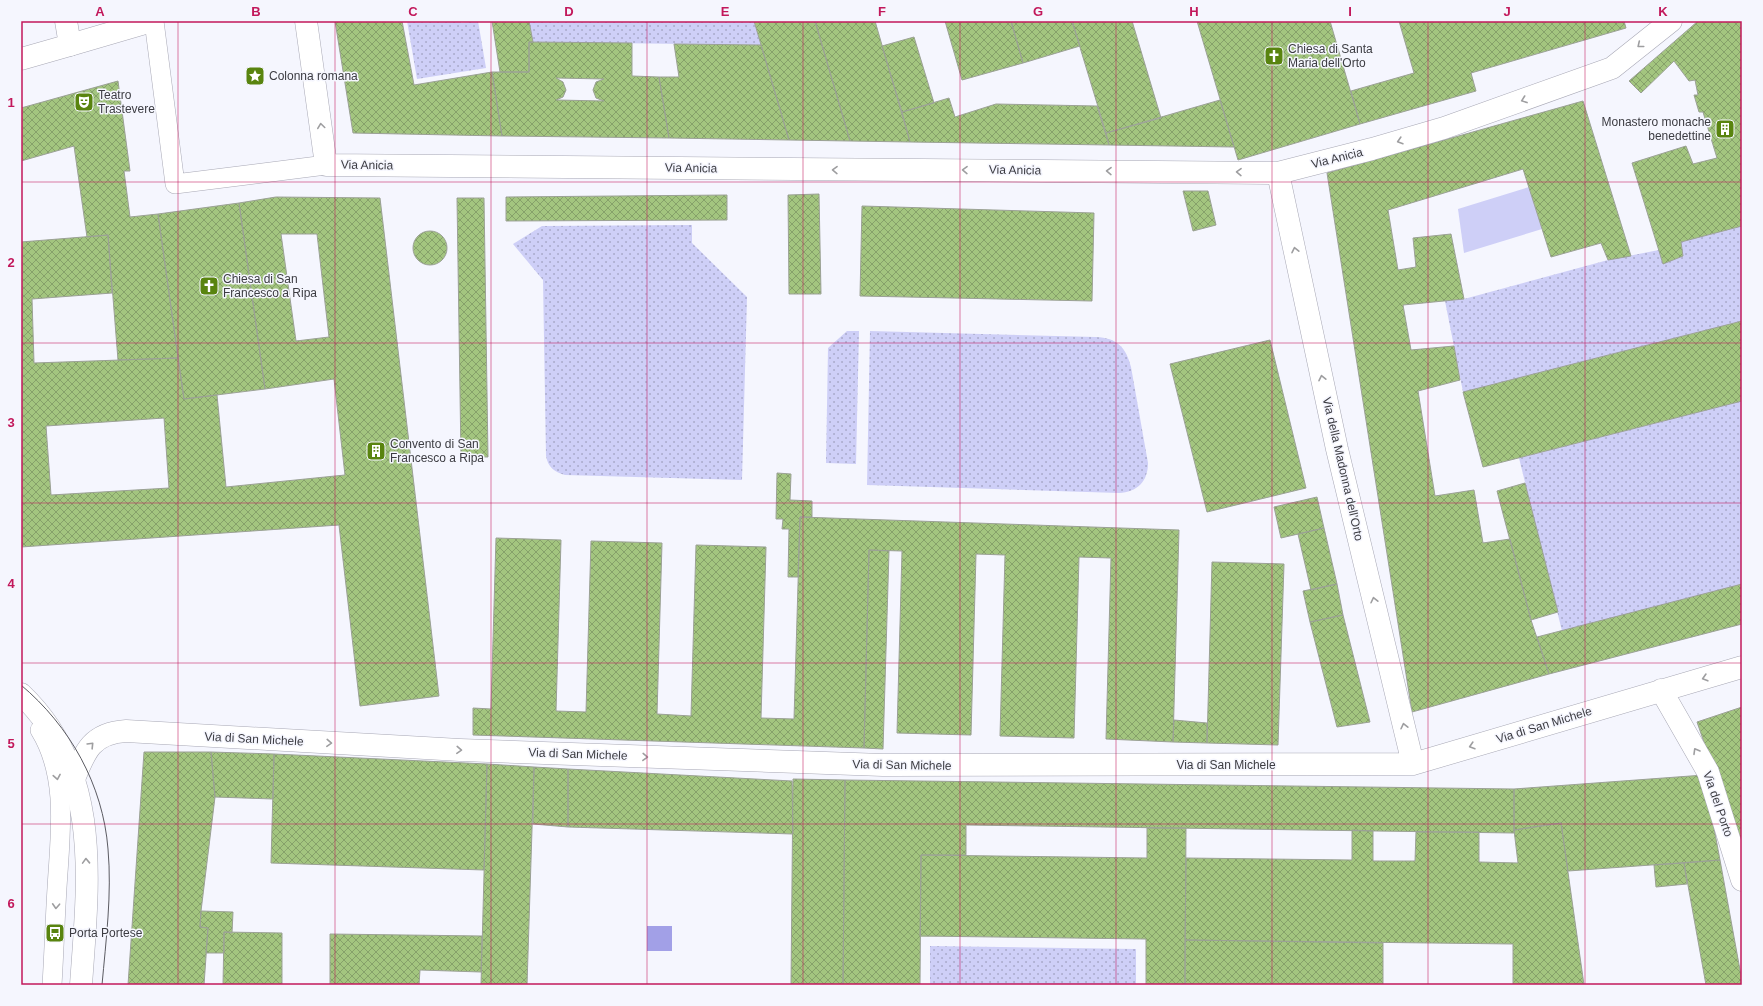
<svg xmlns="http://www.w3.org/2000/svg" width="1763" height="1006" font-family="Arial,sans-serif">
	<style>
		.grass { fill: #cecff7 }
		.garden { fill: url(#garden-dots) }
		.water { fill: #a2a0e7 }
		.building { fill: url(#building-cross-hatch); stroke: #9ba195; fill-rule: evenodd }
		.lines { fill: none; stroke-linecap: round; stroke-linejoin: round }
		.lane-casing { stroke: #a8a8b5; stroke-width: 20 }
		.street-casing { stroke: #a8a8b5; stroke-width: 23 }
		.secondary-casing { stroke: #a8a8b5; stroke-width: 23 }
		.lane { stroke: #fff; stroke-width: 19 }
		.street { stroke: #fff; stroke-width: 22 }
		.secondary { stroke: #fff; stroke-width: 22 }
		.tram { stroke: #5b5b62; stroke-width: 1 }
		.oneway { stroke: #9e9ea0 }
		.grid { fill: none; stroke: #c2185b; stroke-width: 1; stroke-opacity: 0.55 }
		.labels { text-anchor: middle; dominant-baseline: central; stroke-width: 3; stroke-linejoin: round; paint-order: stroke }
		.poi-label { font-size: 12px; fill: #3c3c42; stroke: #f5f6fe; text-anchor: start }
		.street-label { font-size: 12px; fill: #3c3c42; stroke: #f5f6fe }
		.neatline { fill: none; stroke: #c2185b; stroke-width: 1.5 }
		.grid-label { font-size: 13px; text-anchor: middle; font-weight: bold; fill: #c2185b }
	</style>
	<defs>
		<pattern id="garden-dots" width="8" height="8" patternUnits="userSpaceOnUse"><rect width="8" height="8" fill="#cecff7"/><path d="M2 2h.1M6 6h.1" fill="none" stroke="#a8a9ca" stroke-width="1.8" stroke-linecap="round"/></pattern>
		<pattern id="building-cross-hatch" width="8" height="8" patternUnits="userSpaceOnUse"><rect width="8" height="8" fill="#a3c57f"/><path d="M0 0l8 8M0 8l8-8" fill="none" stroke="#86a16a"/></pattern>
	</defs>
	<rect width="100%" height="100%" fill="#f5f6fe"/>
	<path class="grass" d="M 1529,187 L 1542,229 L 1464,253 L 1458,209 Z"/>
	<path class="garden" d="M 407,21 L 461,21 L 461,23 L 478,21 L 486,68 L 417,79 Z
		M 529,21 L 754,21 L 761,45 L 533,42 Z
		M 692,225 L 692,243 L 747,297 L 742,480 L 565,475 C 554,472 548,467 546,456 L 543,280 L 513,244 L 542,226 Z
		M 1742,226 L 1742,321 L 1463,392 L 1445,301 L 1464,299 L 1608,260 L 1659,250 L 1663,264 L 1683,256 L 1681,242 Z
		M 847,331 L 859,331 L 856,464 L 826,463 L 828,348 Z
		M 870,331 L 1096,337 C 1117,338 1126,347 1131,367 L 1148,463 C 1148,482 1137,492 1119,493 L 867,485 Z
		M 1742,401 L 1742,584 L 1562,631 L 1519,458 Z
		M 930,946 L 1136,949 L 1136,985 L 930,985 Z"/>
	<path class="water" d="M 647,926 L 672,926 L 672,951 L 647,951 Z"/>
	<path class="building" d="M 335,21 L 402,21 L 414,85 L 492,72 L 502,136 L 353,133 Z
		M 492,21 L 529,21 L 533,42 L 529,42 L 529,72 L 500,72 Z
		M 754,21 L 815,21 L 850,141 L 789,140 Z
		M 815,21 L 875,21 L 910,142 L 850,141 Z
		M 945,21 L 1011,21 L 1023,63 L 962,80 Z
		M 1011,21 L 1072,21 L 1080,46 L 1023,63 Z
		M 1072,21 L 1132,21 L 1161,118 L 1106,133 Z
		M 1197,21 L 1330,21 L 1360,124 L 1238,160 Z
		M 1399,21 L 1616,21 L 1617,23 L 1624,21 L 1626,28 L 1471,73 L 1476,91 L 1360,124 L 1351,91 L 1414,73 Z
		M 1698,21 L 1742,21 L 1742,226 L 1681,242 L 1683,256 L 1663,264 L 1632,163 L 1686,146 L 1693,164 L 1717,158 L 1703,112 L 1699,112 L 1694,95 L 1698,95 L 1695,80 L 1689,81 L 1674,61 L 1641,93 L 1629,81 Z
		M 914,37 L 934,103 L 902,112 L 882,46 Z
		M 529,42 L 632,43 L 632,76 L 659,77 L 669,138 L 502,136 L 492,72 L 529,72 ZM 556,78 L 604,79 L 596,82 L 593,90 L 596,98 L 604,101 L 556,100 L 563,97 L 566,90 L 563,82 Z
		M 674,44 L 761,45 L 789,140 L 669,138 L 659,77 L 679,77 Z
		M 118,81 L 130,171 L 124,171 L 130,217 L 158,214 L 178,358 L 118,360 L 108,235 L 87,237 L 74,146 L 21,161 L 21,108 Z
		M 949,98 L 955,117 L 996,104 L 1097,106 L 1109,145 L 910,142 L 902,112 Z
		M 1220,100 L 1234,147 L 1109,145 L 1106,133 Z
		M 1583,101 L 1631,256 L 1608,260 L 1601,243 L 1551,257 L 1523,169 L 1388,210 L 1398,270 L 1416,267 L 1413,238 L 1451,234 L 1464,299 L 1403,305 L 1411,350 L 1454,346 L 1460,380 L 1418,391 L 1435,496 L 1474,490 L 1483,543 L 1510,539 L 1531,620 L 1549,674 L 1412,712 L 1327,173 Z
		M 1183,191 L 1208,191 L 1216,225 L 1193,231 Z
		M 819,194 L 821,294 L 789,294 L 788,195 Z
		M 727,195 L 727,220 L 506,221 L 506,197 Z
		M 276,197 L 380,198 L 439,696 L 360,706 L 339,525 L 21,547 L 21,242 L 108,235 L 112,293 L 32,299 L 34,363 L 178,358 L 184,399 L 217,395 L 226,487 L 345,475 L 334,379 L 265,389 L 239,203 ZM 281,234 L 317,234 L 329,337 L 296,341 ZM 164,418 L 169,488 L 51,495 L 46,426 Z
		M 457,198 L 484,198 L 488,457 L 461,457 Z
		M 239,203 L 265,389 L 184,399 L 158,214 Z
		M 862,206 L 1094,213 L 1092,301 L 860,296 Z
		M413 248a17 17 0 1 1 34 0a17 17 0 1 1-34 0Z
		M 1742,321 L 1742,401 L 1483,467 L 1463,392 Z
		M 1270,340 L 1306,488 L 1207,512 L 1170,364 Z
		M 777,473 L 791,474 L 790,500 L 812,501 L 812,517 L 800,517 L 798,577 L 788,577 L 789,529 L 782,529 L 783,519 L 776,519 Z
		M 1525,483 L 1558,612 L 1531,620 L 1497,491 Z
		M 1317,497 L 1324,528 L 1281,538 L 1274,507 Z
		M 800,517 L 1179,530 L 1173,742 L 1106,739 L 1111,558 L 1079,557 L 1074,738 L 1000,736 L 1005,555 L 976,554 L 971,735 L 897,733 L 902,551 L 869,550 L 864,748 L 473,735 L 473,708 L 491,709 L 496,538 L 561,540 L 556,711 L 586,712 L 591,541 L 662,543 L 657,714 L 691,716 L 696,545 L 766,547 L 761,718 L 794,719 Z
		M 1324,528 L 1337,584 L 1311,590 L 1298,534 Z
		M 869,550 L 889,551 L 883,749 L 864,748 Z
		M 1212,562 L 1284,564 L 1278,745 L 1207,743 Z
		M 1337,584 L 1343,615 L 1310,622 L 1303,591 Z
		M 1742,584 L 1742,624 L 1549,674 L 1537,637 Z
		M 1343,615 L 1370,722 L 1337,727 L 1310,622 Z
		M 1742,707 L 1742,845 L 1740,846 L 1697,722 Z
		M 1174,720 L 1207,723 L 1207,743 L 1173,742 Z
		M 144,752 L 211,752 L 215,797 L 201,911 L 200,927 L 208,928 L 204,985 L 128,985 Z
		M 211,752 L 274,754 L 273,799 L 215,797 Z
		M 274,754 L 487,764 L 484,870 L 271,863 Z
		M 487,764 L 534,767 L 527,985 L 481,985 Z
		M 534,767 L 568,769 L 568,827 L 533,824 Z
		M 568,769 L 792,781 L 793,834 L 568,827 Z
		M 1704,775 L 1720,860 L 1568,871 L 1561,823 L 1514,830 L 1514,789 Z
		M 793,779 L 845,780 L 843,985 L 791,985 Z
		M 845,780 L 1514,789 L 1514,833 L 966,825 L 966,855 L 921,855 L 920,985 L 843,985 Z
		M 1561,823 L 1584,985 L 1513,985 L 1513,944 L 1185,940 L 1186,858 L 1352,860 L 1352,830 L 1373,831 L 1373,861 L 1415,861 L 1416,832 L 1479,832 L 1479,862 L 1518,863 L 1514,830 Z
		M 1147,828 L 1186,828 L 1185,985 L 1146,985 L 1146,939 L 920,936 L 921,855 L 1147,858 Z
		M 1720,860 L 1742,981 L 1742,985 L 1706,985 L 1684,863 Z
		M 1684,863 L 1687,884 L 1656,887 L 1654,865 Z
		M 201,911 L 233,912 L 232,933 L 224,932 L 224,953 L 206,953 L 208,928 L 200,927 Z
		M 224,932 L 282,933 L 282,985 L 223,985 Z
		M 330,934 L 482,936 L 481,972 L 420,970 L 419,985 L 330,985 Z
		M 1185,940 L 1383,943 L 1383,985 L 1185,985 Z"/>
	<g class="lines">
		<defs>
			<path id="lane" d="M 154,21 L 175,184 L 326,165
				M 40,730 C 69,777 60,836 57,888 C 55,920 54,953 52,985"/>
			<path id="street" d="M 306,21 L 326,165 L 1278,173 L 1372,149 L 1444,128 L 1612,68 L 1671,21
				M 70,45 L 152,21
				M 1278,173 L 1337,449 L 1413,764
				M 1661,690 L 1708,772 L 1742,880
				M 74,779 C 85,751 92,733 126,731 L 460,750 L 883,765 L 1413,764 L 1742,667"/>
			<path id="secondary" d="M 21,59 L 70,45 L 66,21
				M 21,694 C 103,772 88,883 81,985"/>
		</defs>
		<use href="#lane" class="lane-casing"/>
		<use href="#street" class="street-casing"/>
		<use href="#secondary" class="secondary-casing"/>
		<use href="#lane" class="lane"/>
		<use href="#street" class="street"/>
		<use href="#secondary" class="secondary"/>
		<path class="tram" d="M 21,685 C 70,726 103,785 108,849 C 112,894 106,940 102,985"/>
	</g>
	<defs><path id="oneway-chevron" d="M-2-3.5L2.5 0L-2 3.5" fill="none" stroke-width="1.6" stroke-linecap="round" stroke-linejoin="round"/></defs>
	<g class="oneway">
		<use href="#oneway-chevron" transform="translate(1640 45) rotate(141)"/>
		<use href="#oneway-chevron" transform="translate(1524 100) rotate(160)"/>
		<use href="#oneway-chevron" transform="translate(321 126) rotate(-98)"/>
		<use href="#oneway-chevron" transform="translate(1400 141) rotate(163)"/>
		<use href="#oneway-chevron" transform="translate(835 170) rotate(-179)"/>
		<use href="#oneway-chevron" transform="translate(965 170) rotate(-179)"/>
		<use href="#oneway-chevron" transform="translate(1109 171) rotate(-179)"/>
		<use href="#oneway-chevron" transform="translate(1239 172) rotate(-179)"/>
		<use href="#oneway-chevron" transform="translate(1295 250) rotate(-102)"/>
		<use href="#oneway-chevron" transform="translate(1322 378) rotate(-102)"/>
		<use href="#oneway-chevron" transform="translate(1374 600) rotate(-103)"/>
		<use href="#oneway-chevron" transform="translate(1705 678) rotate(164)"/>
		<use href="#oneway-chevron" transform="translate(1404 726) rotate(-103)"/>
		<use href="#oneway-chevron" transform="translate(329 743) rotate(3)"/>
		<use href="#oneway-chevron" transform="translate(91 745) rotate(-46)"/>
		<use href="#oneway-chevron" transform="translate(1472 746) rotate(163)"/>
		<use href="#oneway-chevron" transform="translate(459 750) rotate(3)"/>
		<use href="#oneway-chevron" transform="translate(1696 751) rotate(-120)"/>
		<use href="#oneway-chevron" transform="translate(645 757) rotate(2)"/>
		<use href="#oneway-chevron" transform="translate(57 777) rotate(80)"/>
		<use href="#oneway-chevron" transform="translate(86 861) rotate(-92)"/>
		<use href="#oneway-chevron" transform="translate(56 906) rotate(93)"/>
	</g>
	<path class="grid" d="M 178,21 L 178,985M 335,21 L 335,985M 491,21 L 491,985M 647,21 L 647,985M 803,21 L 803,985M 960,21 L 960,985M 1116,21 L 1116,985M 1272,21 L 1272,985M 1428,21 L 1428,985M 1585,21 L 1585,985M 21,182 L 1742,182M 21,343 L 1742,343M 21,503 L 1742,503M 21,663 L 1742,663M 21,824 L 1742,824"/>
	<defs>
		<symbol id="church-square" viewBox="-11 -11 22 22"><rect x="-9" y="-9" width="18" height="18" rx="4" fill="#59840f" stroke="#f5f6fe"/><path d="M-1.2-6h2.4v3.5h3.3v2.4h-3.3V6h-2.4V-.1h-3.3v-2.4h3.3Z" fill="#fff"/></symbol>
		<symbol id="sight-square" viewBox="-11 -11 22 22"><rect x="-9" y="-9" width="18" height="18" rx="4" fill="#59840f" stroke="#f5f6fe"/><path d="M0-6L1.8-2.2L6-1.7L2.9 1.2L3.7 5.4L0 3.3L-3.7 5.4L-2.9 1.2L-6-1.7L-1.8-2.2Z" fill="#fff"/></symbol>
		<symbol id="theatre-square" viewBox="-11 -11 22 22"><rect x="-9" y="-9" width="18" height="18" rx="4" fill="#59840f" stroke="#f5f6fe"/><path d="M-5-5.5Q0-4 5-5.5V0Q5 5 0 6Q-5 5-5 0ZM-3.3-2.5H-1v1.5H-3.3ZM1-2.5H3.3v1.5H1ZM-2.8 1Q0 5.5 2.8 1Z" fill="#fff"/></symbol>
		<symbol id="building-square" viewBox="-11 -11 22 22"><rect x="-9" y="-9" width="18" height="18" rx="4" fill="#59840f" stroke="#f5f6fe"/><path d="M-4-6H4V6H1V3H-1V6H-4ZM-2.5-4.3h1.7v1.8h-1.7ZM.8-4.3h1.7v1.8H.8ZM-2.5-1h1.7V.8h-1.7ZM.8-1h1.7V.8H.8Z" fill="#fff"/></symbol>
		<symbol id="bus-square" viewBox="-11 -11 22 22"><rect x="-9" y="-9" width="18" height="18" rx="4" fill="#59840f" stroke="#f5f6fe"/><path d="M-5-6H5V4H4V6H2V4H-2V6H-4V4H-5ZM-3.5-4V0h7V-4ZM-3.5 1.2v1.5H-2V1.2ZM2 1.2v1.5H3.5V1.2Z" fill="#fff"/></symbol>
	</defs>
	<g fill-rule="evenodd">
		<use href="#church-square" x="1263" y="45" width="22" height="22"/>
		<use href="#sight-square" x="244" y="65" width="22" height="22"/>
		<use href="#theatre-square" x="73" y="91" width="22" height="22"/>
		<use href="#building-square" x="1714" y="118" width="22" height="22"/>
		<use href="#church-square" x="198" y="275" width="22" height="22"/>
		<use href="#building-square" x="365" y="440" width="22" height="22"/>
		<use href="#bus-square" x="44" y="922" width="22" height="22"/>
	</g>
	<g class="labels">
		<g class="poi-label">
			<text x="1288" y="49">Chiesa di Santa<tspan x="1288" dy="14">Maria dell'Orto</tspan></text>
			<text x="269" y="76">Colonna romana</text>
			<text x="98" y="95">Teatro<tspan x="98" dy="14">Trastevere</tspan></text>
			<text x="1711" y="122" text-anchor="end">Monastero monache<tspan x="1711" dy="14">benedettine</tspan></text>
			<text x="223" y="279">Chiesa di San<tspan x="223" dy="14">Francesco a Ripa</tspan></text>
			<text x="390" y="444">Convento di San<tspan x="390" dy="14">Francesco a Ripa</tspan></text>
			<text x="69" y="933">Porta Portese</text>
		</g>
		<g class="street-label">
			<text transform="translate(1337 158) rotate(-14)">Via Anicia</text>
			<text transform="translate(367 165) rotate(1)">Via Anicia</text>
			<text transform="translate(691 168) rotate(1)">Via Anicia</text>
			<text transform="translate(1015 170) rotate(1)">Via Anicia</text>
			<text transform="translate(1343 469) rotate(77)">Via della Madonna dell'Orto</text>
			<text transform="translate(1544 725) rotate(-17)">Via di San Michele</text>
			<text transform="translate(254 739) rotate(3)">Via di San Michele</text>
			<text transform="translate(578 754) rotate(2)">Via di San Michele</text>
			<text transform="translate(902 765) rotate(1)">Via di San Michele</text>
			<text x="1226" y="765">Via di San Michele</text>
			<text transform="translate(1718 804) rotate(71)">Via del Porto</text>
		</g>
	</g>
	<rect width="1763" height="1006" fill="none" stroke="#f5f6fe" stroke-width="44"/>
	<rect x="22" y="22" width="1719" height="962" class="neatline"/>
	<g class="grid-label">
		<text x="100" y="16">A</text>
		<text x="256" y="16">B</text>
		<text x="413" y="16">C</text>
		<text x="569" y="16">D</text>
		<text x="725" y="16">E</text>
		<text x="882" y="16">F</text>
		<text x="1038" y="16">G</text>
		<text x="1194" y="16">H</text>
		<text x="1350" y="16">I</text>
		<text x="1507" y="16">J</text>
		<text x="1663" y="16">K</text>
		<text x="11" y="107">1</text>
		<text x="11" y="267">2</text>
		<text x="11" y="427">3</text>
		<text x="11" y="588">4</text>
		<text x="11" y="748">5</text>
		<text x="11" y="908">6</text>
	</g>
</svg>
